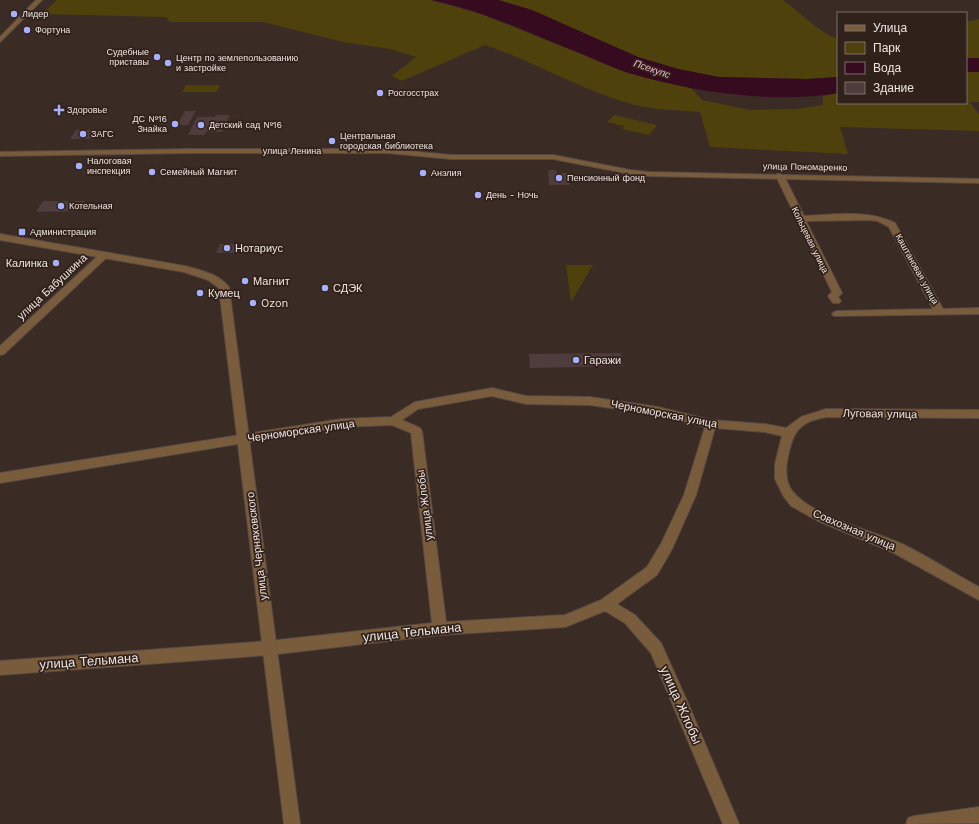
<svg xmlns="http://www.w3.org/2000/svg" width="979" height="824" font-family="'Work Sans',sans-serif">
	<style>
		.green { fill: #4f410c }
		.water { fill: #360b20 }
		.building { fill: #4f3c3c }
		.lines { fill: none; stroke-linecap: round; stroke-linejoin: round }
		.minor-casing { stroke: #584943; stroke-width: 2 }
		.tertiary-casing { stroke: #584943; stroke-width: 2 }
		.minor { fill: #795c3c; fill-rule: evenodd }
		.tertiary { fill: #795c3c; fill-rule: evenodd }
		.poi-dot { fill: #a7b0fc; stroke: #31211b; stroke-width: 1.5 }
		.labels { text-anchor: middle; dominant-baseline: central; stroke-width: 3.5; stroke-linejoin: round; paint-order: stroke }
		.far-poi-label { font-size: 9px; fill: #efe5e0; stroke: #31211b; text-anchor: start }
		.far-street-label { font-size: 9px; fill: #efe5e0; stroke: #31211b }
		.far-water-label { font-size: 10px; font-style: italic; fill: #f7b6d0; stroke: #31211b }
		.poi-label { font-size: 11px; fill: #efe5e0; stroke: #31211b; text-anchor: start }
		.street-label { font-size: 11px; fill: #efe5e0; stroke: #31211b }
		.near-street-label { font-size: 13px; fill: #efe5e0; stroke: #31211b }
	</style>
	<rect width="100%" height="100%" fill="#3b2b25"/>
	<path class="green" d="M 57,0 L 431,0 L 481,14 L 628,73 L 691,88 L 702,100 L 750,110 L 796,109 L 823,105 L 823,96 L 838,93 L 838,103 L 966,103 L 966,72 L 979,72 L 979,102 L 970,102 L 979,114 L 979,131 L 840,127 L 848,154 L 710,147 L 700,112 C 675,110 648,110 624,102 C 576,87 532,61 485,45 L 402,81 L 392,76 L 416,57 L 390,49 L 343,42 L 263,22 L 170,22 L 166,17 L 42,14 Z
		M 498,0 L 783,0 C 796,9 824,37 838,38 L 838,77 L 808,79 L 719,77 L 678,69 L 638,57 L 532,10 Z
		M 979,19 L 979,58 L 966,58 L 966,22 Z
		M 186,85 L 220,85 L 216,92 L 182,92 Z
		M 614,115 L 657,125 L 649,135 L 622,129 L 624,126 L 607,122 Z
		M 566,265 L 593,265 L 571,302 Z"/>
	<path class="water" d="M 431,0 L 498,0 L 532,10 L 638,57 L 678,69 L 719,77 L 808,79 L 838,77 L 838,93 C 773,104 692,92 629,73 C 615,69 601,62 587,56 C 536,36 485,11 431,0 Z
		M 966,58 L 979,58 L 979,72 L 966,72 Z"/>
	<path class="building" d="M 185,111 L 196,111 L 188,125 L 177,125 Z
		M 216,115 L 230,115 L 222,132 L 206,132 L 205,135 L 188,135 L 197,117 L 215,117 Z
		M 76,130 L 96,130 L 90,139 L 70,139 Z
		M 548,170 L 556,170 L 557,173 L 569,173 L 570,185 L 549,185 Z
		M 43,201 L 85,201 L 78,211 L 36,212 Z
		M 220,244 L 238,244 L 235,253 L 216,253 Z
		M 621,353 L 623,366 L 530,368 L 529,354 Z"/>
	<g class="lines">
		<defs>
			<path id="minor" d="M 777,174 L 780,174 L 784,176 L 804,216 C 834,215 867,209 895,223 L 943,309 L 979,308 L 979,314 L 834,316 L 832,314 L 834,312 L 837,311 L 933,309 L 889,227 L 878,221 L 869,220 L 806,221 L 842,293 L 838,297 L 841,301 L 839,303 L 833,303 L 828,296 L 832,292 L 776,176 Z
				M 103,253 L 107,256 L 106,258 L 4,354 L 0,355 L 0,346 L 100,254 Z
				M 492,388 L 526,396 L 590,397 L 658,407 L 711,420 L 765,424 L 786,428 L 801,417 L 826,409 L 979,410 L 979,418 L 826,417 C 805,421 795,427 790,448 C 786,462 783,480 793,492 C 815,518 871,530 902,544 C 929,557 953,573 979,587 L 979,600 L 894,553 L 818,521 L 791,506 L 784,497 L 775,479 L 775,464 L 782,436 L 765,432 L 715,428 L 696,495 L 672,549 L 657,575 L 617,604 L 635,615 L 661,643 L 687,701 L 739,824 L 723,824 L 651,653 L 625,623 L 605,611 L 565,627 L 440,635 L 269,655 L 0,675 L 0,661 L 269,641 L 432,623 L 411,433 L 392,425 L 341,427 L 0,483 L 0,473 L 341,419 L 391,417 L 415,402 ZM 492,396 L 526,404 L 590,405 L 658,415 L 705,427 L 684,495 L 662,542 L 647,567 L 601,600 L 565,615 L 446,622 L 422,431 L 420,428 L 402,420 L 418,409 Z"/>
			<path id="tertiary" d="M 36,0 L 42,0 L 0,42 L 0,37 Z
				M 191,149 L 388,149 L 451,155 L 553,155 L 630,170 L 649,172 L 979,179 L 979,183 L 649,176 L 630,174 L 553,159 L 451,159 L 388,153 L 191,153 L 0,156 L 0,152 Z
				M 0,234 L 185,266 C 200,270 219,274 229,287 L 300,824 L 284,824 L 219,288 L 208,280 L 184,272 L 0,240 Z
				M 979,807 L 979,823 L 906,824 L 908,818 L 914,816 Z"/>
		</defs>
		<use href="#minor" class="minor-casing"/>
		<use href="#tertiary" class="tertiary-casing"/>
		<use href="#minor" class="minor"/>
		<use href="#tertiary" class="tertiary"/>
	</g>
	<g class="poi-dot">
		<circle cx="14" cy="14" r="4"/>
		<circle cx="27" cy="30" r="4"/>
		<circle cx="157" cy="57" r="4"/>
		<circle cx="168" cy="63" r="4"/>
		<circle cx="380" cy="93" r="4"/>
		<path d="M57 104h4v4h4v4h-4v4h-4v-4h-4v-4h4z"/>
		<circle cx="175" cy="124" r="4"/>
		<circle cx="201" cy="125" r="4"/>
		<circle cx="83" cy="134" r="4"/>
		<circle cx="332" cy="141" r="4"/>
		<circle cx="79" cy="166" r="4"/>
		<circle cx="152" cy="172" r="4"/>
		<circle cx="423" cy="173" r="4"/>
		<circle cx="559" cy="178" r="4"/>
		<circle cx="478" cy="195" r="4"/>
		<circle cx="61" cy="206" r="4"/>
		<rect x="18" y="228" width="8" height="8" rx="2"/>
		<circle cx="227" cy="248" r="4"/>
		<circle cx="56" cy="263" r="4"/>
		<circle cx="245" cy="281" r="4"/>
		<circle cx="325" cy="288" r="4"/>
		<circle cx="200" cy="293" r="4"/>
		<circle cx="253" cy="303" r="4"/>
		<circle cx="576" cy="360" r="4"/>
	</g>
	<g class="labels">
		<g class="far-poi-label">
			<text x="22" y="14">Лидер</text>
			<text x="35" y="30">Фортуна</text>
			<text x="149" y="52" text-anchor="end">Судебные<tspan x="149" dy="10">приставы</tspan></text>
			<text x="176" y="58">Центр по землепользованию<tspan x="176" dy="10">и застройке</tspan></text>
			<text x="388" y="93">Росгосстрах</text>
			<text x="67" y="110">Здоровье</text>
			<text x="167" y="119" text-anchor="end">ДС №16<tspan x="167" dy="10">Знайка</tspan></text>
			<text x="209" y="125">Детский сад №16</text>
			<text x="91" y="134">ЗАГС</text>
			<text x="340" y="136">Центральная<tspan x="340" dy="10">городская библиотека</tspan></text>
			<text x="87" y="161">Налоговая<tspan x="87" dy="10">инспекция</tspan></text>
			<text x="160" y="172">Семейный Магнит</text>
			<text x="431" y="173">Анэлия</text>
			<text x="567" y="178">Пенсионный фонд</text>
			<text x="486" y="195">День - Ночь</text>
			<text x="69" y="206">Котельная</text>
			<text x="30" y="232">Администрация</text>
		</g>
		<g class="far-street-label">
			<text x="292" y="151">улица Ленина</text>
			<text transform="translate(805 167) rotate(1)">улица Пономаренко</text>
			<text transform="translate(810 240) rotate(64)">Кольцевая улица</text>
			<text transform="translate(917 269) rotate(61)">Каштановая улица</text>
		</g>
		<g class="far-water-label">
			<text transform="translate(652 69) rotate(19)">Псекупс</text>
		</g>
		<g class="poi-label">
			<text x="235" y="248">Нотариус</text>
			<text x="48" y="263" text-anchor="end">Калинка</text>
			<text x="253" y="281">Магнит</text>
			<text x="333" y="288">СДЭК</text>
			<text x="208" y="293">Кумец</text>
			<text x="261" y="303">Ozon</text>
			<text x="584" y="360">Гаражи</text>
		</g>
		<g class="street-label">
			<text transform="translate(52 287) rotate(-43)">улица Бабушкина</text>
			<text transform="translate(664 414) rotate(11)">Черноморская улица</text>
			<text transform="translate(880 414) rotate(1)">Луговая улица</text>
			<text transform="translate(301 431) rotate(-8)">Черноморская улица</text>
			<text transform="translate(425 505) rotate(-97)">улица Жлобы</text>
			<text transform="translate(854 530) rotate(23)">Совхозная улица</text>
			<text transform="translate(257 546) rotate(-97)">улица Черняховского</text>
		</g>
		<g class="near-street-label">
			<text transform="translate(412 632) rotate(-6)">улица Тельмана</text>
			<text transform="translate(89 661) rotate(-4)">улица Тельмана</text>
			<text transform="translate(681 705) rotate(66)">улица Жлобы</text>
		</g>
	</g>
	<rect x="837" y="12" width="130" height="92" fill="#31211b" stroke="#7d6f6a"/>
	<rect x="845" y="25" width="20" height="6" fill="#795c3c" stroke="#7d6f6a"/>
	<text x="873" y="32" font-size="12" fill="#efe5e0">Улица</text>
	<rect x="845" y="42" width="20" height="12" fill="#4f410c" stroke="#7d6f6a"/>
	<text x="873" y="52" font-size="12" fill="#efe5e0">Парк</text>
	<rect x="845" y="62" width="20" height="12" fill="#360b20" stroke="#7d6f6a"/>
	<text x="873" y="72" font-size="12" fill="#efe5e0">Вода</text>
	<rect x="845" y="82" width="20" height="12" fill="#4f3c3c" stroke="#7d6f6a"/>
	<text x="873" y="92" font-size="12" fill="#efe5e0">Здание</text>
</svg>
